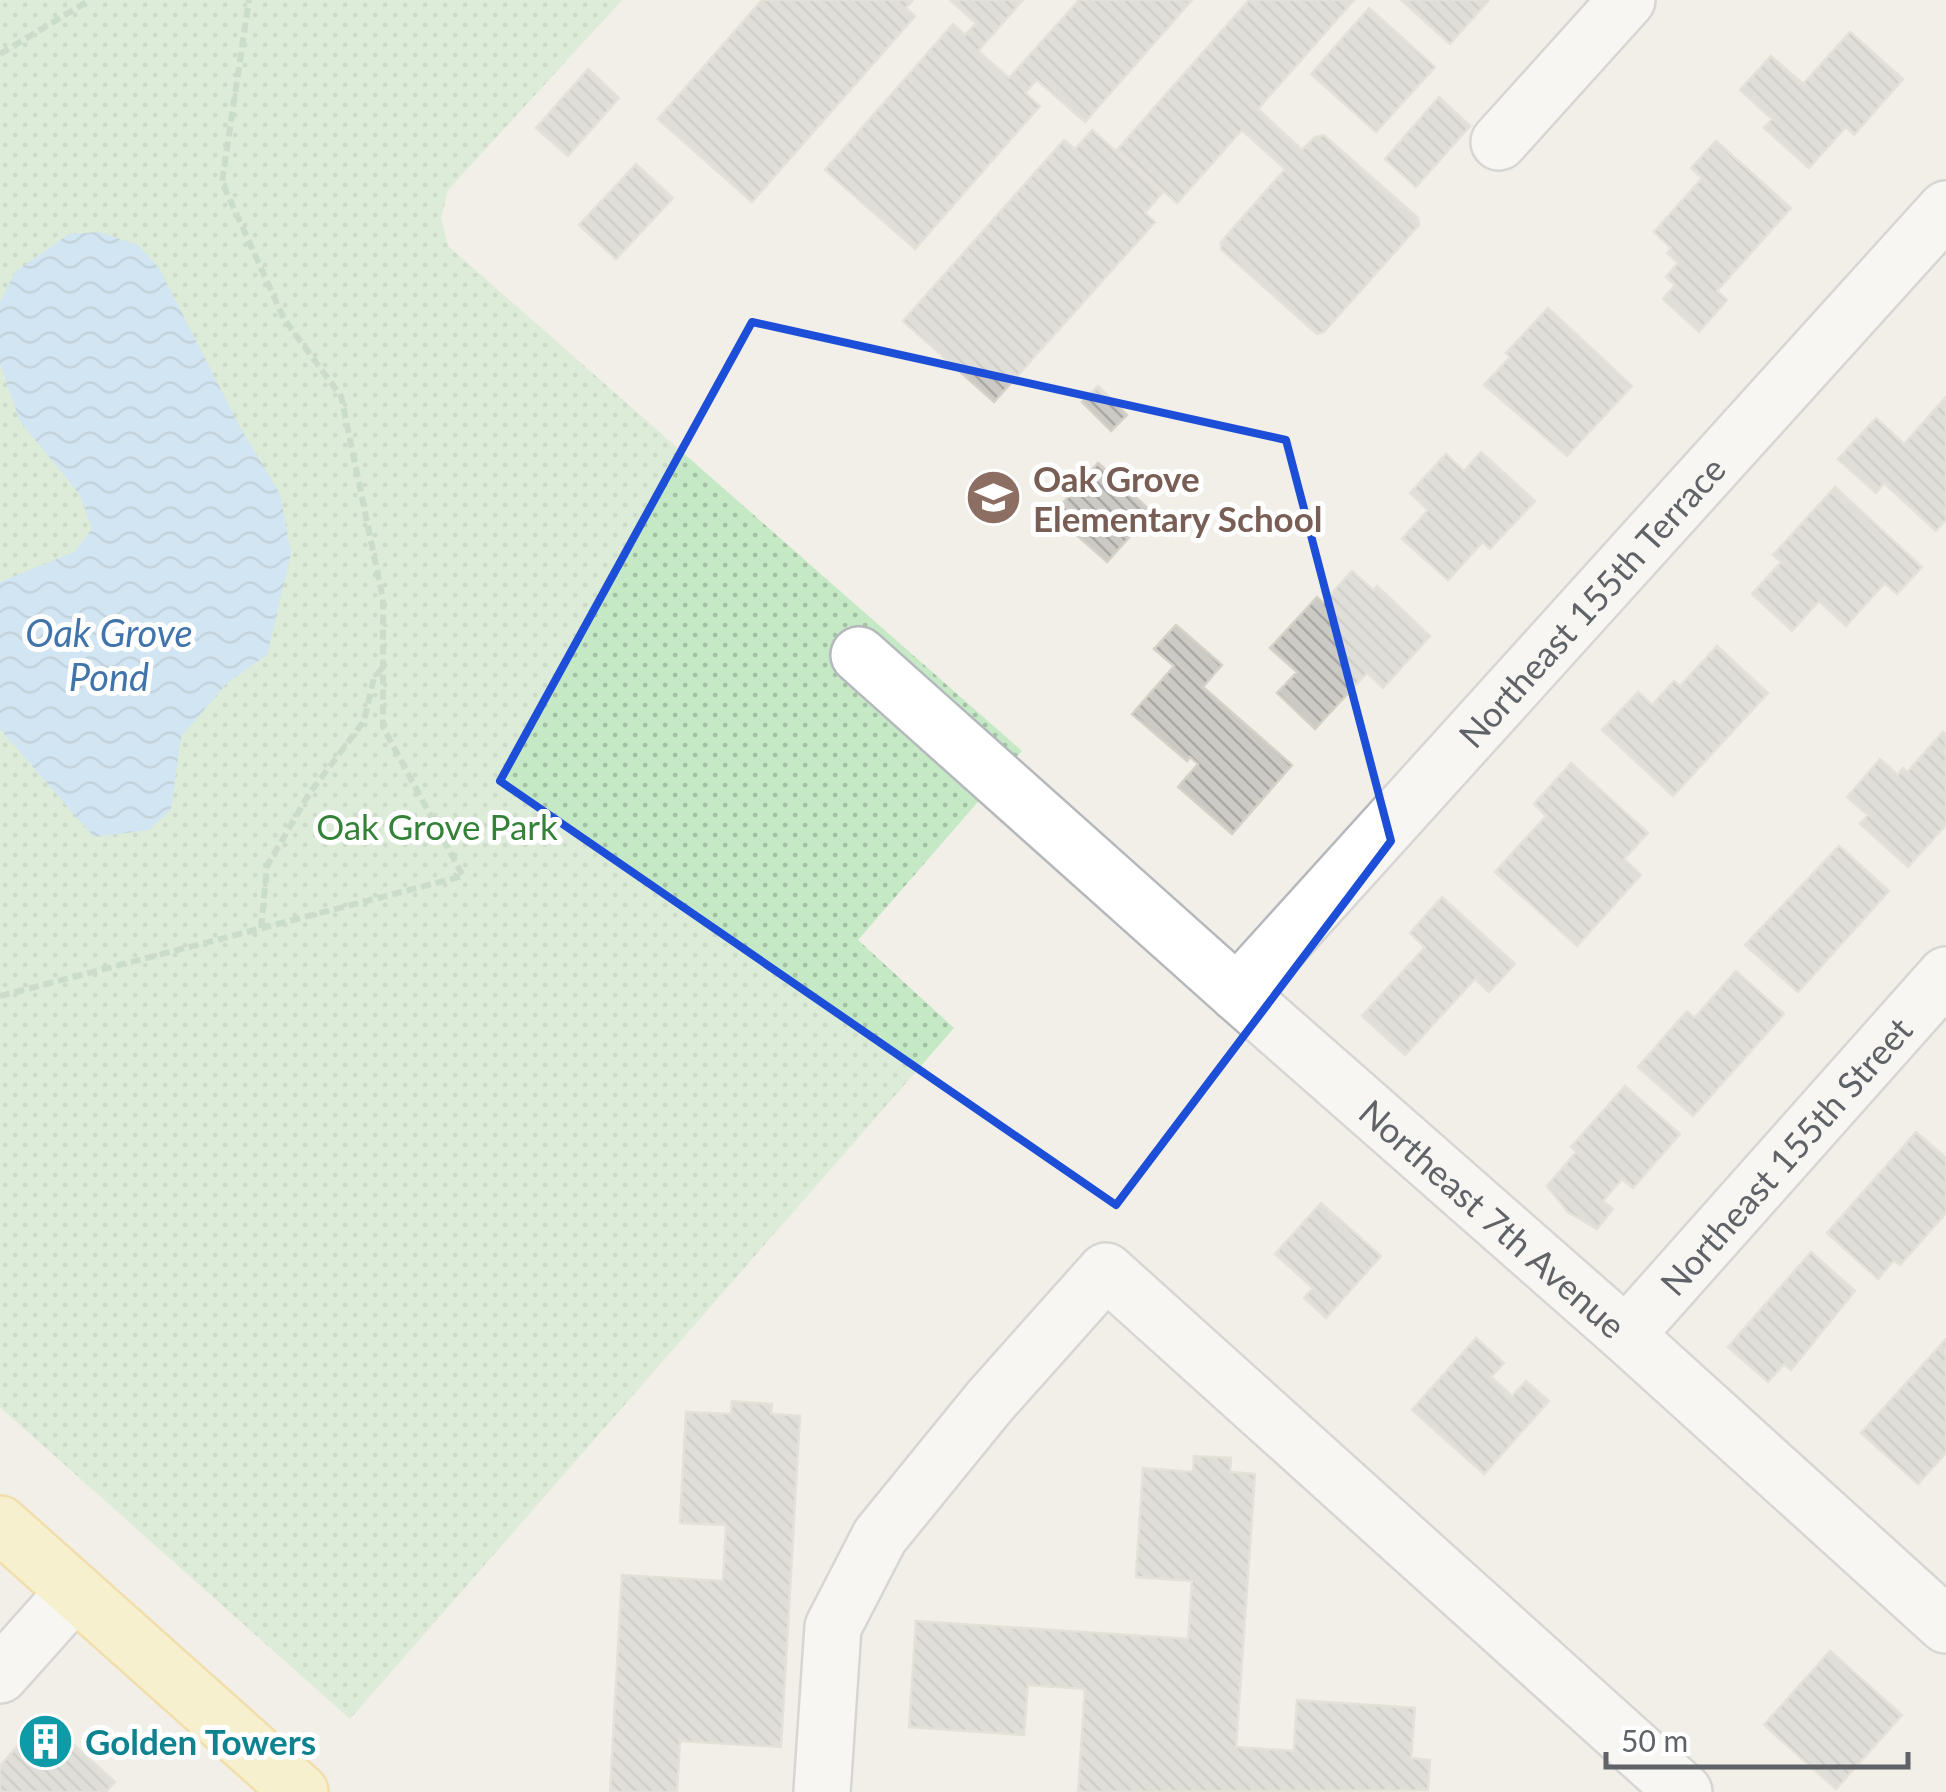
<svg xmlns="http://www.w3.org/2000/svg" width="1946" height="1792" font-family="Lato,sans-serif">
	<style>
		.park { fill: url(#park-dots) }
		.water { fill: url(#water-waves) }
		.building { fill: url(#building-back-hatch); stroke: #d6d1c6; stroke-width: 2.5 }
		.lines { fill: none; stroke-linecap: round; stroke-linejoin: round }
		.minor-casing { stroke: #b5b8bc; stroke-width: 60 }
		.major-casing { stroke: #f2c960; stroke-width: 60 }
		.path { stroke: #9cc7a9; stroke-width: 6; stroke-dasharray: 10 5; stroke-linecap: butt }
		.minor { stroke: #fff; stroke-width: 55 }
		.major { stroke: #fff2af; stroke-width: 55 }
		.marked { fill: none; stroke: #1d4ed8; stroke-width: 8; stroke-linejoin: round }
		.labels { text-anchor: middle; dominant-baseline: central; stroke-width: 10; stroke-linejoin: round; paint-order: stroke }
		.education-label { font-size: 35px; font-weight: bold; fill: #785e54; stroke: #fff; text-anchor: start }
		.street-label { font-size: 35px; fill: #5f6368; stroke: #fff }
		.park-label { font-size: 35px; fill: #348238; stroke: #fff }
		.culture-label { font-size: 35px; font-weight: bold; fill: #0d838f; stroke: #fff; text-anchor: start }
		.water-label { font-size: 38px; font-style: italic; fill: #4174aa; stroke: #fff }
	</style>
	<defs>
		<pattern id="park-dots" width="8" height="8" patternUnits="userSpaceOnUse" patternTransform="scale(2.5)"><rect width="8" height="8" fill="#c5e8c5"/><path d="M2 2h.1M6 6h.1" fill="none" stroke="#a3c0a4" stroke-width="1.8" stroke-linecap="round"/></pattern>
		<pattern id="water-waves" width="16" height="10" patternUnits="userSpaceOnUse" patternTransform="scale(2.5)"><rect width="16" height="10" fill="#aadaff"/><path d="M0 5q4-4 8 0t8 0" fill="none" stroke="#8eb4d2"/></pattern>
		<pattern id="building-back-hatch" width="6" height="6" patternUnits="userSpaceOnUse" patternTransform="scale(2.5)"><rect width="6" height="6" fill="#cccac5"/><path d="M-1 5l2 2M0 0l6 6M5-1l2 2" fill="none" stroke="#a9a8a4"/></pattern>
	</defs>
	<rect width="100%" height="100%" fill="#f1efe8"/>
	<path class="park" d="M 0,0 L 622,0 L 448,190 L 441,218 L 448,246 L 1022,751 L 858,940 L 954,1028 L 350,1719 L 0,1407 Z"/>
	<path class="water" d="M 99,232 L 138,245 L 159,268 L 239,425 L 280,494 L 291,553 L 267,655 L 227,683 L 181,737 L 171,809 L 149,830 L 94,837 L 0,729 L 0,582 L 74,552 L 92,529 L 80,495 L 20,421 L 0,364 L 0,302 L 15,272 L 69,234 Z"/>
	<path class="building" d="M 762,0 L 913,0 L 906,8 L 915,16 L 752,202 L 658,119 Z
		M 950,0 L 1023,0 L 978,51 L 1009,78 L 1079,0 L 1192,0 L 1085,122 L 1037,80 L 1025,93 L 1040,106 L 915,249 L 825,170 L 953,24 L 965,35 L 976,23 Z
		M 1249,0 L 1354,0 L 1258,109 L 1302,150 L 1315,137 L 1324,135 L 1418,218 L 1419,225 L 1324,332 L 1317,334 L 1221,249 L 1221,242 L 1285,169 L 1242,130 L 1177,203 L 1117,150 Z
		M 1401,0 L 1489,0 L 1450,44 Z
		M 1369,8 L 1435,67 L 1376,132 L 1311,74 Z
		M 1850,32 L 1903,79 L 1854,135 L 1846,127 L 1809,168 L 1764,128 L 1772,119 L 1740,90 L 1771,56 L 1803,84 Z
		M 588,69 L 619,98 L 568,156 L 536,128 Z
		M 1439,97 L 1470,126 L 1416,187 L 1385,159 Z
		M 1092,130 L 1162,193 L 1145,213 L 1155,222 L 994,402 L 903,321 L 1064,140 L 1075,149 Z
		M 1716,141 L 1791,208 L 1717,291 L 1727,300 L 1699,332 L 1663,299 L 1675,285 L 1666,277 L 1678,263 L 1667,253 L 1671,248 L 1654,232 L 1702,178 L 1691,168 Z
		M 636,164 L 673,198 L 616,259 L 579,225 Z
		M 1548,308 L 1632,386 L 1567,456 L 1484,385 L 1510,357 L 1506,353 Z
		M 1098,386 L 1127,415 L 1111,431 L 1082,402 Z
		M 1946,397 L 1946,520 L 1936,531 L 1884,483 L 1876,493 L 1838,459 L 1876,418 L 1904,444 Z
		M 1481,452 L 1535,501 L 1490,549 L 1483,542 L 1448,580 L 1402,539 L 1428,510 L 1410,493 L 1446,454 L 1464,471 Z
		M 1098,463 L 1152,512 L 1107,562 L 1053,514 Z
		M 1835,487 L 1922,567 L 1897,594 L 1885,583 L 1846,626 L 1819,601 L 1792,631 L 1752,594 L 1781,562 L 1773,555 Z
		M 1352,571 L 1373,590 L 1377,586 L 1430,636 L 1383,688 L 1367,673 L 1315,729 L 1277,693 L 1297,672 L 1270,648 L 1317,597 L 1323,603 Z
		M 1176,625 L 1222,665 L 1203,687 L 1292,765 L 1232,834 L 1178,787 L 1198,764 L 1190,757 L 1187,761 L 1132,714 L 1174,666 L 1154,649 Z
		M 1717,646 L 1768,693 L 1673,796 L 1602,730 L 1638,692 L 1652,705 L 1674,681 L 1680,686 Z
		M 1943,732 L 1946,734 L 1946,825 L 1908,867 L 1860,824 L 1868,815 L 1847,797 L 1880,759 L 1898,775 L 1903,768 L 1907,772 Z
		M 1571,763 L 1648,833 L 1624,859 L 1641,875 L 1577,946 L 1495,872 L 1546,816 L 1534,804 Z
		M 1839,846 L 1889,891 L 1798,992 L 1745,945 Z
		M 1442,897 L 1515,964 L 1489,992 L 1475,979 L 1405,1055 L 1362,1016 L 1425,947 L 1410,933 Z
		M 1736,971 L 1784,1014 L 1693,1116 L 1638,1067 L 1687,1011 L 1694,1018 Z
		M 1625,1086 L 1680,1134 L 1633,1188 L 1622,1179 L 1603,1201 L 1613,1209 L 1597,1229 L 1568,1212 L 1547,1186 L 1576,1152 L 1571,1147 Z
		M 1916,1132 L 1946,1158 L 1946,1213 L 1900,1265 L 1894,1260 L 1878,1279 L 1827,1233 Z
		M 1321,1203 L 1381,1256 L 1326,1318 L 1304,1298 L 1313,1288 L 1275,1254 Z
		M 1811,1252 L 1855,1291 L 1791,1370 L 1784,1364 L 1768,1382 L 1728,1347 Z
		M 1476,1338 L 1504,1363 L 1491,1377 L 1512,1396 L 1526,1381 L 1549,1401 L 1484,1474 L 1412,1410 Z
		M 1946,1339 L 1946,1453 L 1918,1484 L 1861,1433 Z
		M 732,1401 L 772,1404 L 771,1414 L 800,1416 L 781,1747 L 680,1741 L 677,1792 L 610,1792 L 622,1575 L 723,1581 L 726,1525 L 680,1523 L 686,1412 L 731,1414 Z
		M 1194,1456 L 1231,1458 L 1230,1472 L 1255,1474 L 1236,1747 L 1294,1751 L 1297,1700 L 1415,1708 L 1411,1758 L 1430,1760 L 1428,1790 L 1078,1792 L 1085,1689 L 1028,1685 L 1024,1735 L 909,1727 L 916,1621 L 1188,1639 L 1192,1581 L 1136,1577 L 1143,1468 L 1193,1472 Z
		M 1830,1651 L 1902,1715 L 1836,1789 L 1764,1725 Z
		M 43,1717 L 115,1782 L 106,1792 L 0,1792 L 0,1766 Z"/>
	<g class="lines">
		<defs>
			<g id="minor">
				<path d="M 1499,142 L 1627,0"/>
				<path id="s1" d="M 859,655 L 1237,993 L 1626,1335 L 1946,1625"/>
				<path id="s2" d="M 1237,993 L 1946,209"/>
				<path id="s3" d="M 1626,1335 L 1946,975"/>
				<path d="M 0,1675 L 75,1591"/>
				<path d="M 822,1792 L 833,1627 L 880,1536 L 990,1401 L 1106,1271 L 1684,1792"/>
			</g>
			<path id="major" d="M 0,1524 L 300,1792"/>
		</defs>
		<use href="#minor" class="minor-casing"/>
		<use href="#major" class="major-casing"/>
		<path class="path" d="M 0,54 L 90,0
			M 261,928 L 267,866 L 309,794 L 364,721 L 374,678 L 382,668
			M 0,996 L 463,876 L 383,727 L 383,599 L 341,396 L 284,319 L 222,182 L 249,0"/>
		<use href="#minor" class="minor"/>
		<use href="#major" class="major"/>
	</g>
	<path d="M0 0H1946V1792H0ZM 752,322 L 1286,440 L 1391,841 L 1116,1205 L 500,781 Z" fill="#f1efe8" fill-opacity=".55" fill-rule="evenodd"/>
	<path class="marked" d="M 752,322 L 1286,440 L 1391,841 L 1116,1205 L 500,781 Z"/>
	<defs>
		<symbol id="school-disc" viewBox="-11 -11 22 22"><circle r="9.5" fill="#8d6e63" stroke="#fff"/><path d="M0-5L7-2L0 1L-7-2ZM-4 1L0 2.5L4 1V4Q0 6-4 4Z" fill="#fff"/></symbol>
		<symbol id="building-disc" viewBox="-11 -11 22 22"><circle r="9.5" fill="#0f9aa8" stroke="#fff"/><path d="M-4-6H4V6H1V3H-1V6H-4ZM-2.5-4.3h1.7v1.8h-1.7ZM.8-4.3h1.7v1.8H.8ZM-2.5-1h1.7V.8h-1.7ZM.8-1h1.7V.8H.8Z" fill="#fff"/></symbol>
	</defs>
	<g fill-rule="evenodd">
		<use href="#school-disc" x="962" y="466" width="63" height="63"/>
		<use href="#building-disc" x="14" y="1710" width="63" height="63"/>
	</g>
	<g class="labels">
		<g class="education-label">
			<text x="1033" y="478">Oak Grove<tspan x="1033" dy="40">Elementary School</tspan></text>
		</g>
		<g class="street-label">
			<text stroke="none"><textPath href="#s2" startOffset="528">Northeast 155th Terrace</textPath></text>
			<text stroke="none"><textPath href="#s3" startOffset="240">Northeast 155th Street</textPath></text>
			<text stroke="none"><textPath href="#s1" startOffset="848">Northeast 7th Avenue</textPath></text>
		</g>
		<g class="park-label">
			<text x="437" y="826">Oak Grove Park</text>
		</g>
		<g class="culture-label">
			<text x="85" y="1741">Golden Towers</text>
		</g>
		<g class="water-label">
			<text x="109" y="632">Oak Grove<tspan x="109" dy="44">Pond</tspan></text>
		</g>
	</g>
	<path d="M1606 1752v15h302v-15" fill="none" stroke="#5f6368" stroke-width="5"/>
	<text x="1621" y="1752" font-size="30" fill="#5f6368" stroke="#ffffff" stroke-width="8" paint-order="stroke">50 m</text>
</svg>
